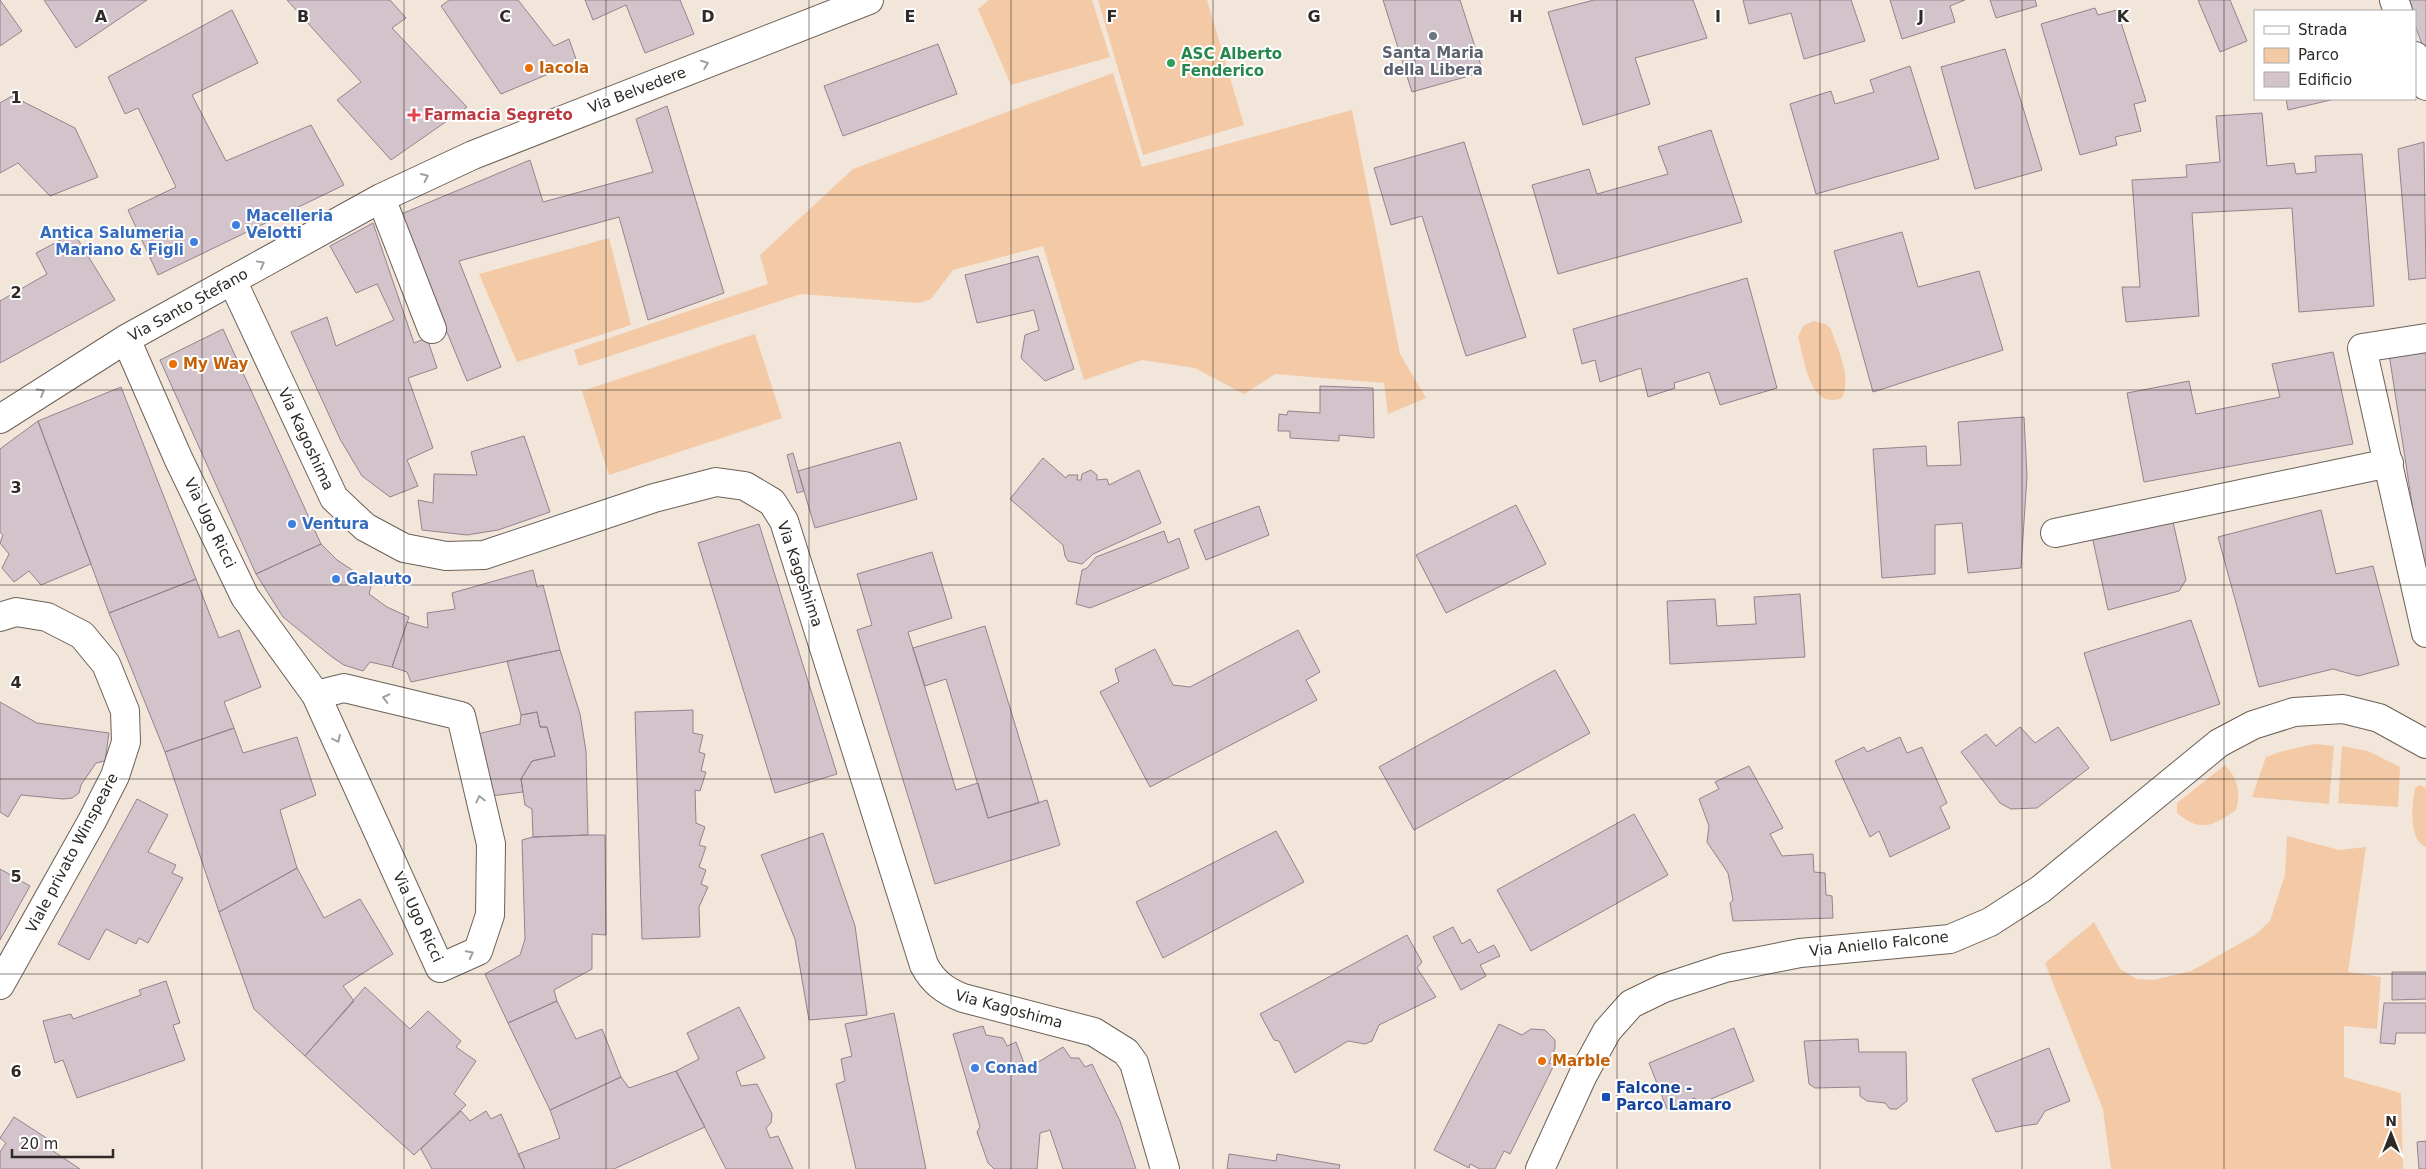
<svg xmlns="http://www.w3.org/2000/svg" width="2426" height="1169" font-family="'DejaVu Sans',sans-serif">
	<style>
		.green { fill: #f3caa5 }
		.building { fill: #d3c3cb; stroke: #93848c }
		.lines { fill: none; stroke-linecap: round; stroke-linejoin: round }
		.minor-casing { stroke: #6c6157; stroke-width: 30 }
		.tertiary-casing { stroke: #6c6157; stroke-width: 30 }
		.minor { stroke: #fff; stroke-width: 28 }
		.tertiary { stroke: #fff; stroke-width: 28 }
		.oneway { stroke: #a19f9d }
		.grid { fill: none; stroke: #2e2a25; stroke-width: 1; stroke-opacity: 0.55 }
		.worship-dot { fill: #6b7280; stroke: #fff; stroke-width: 2 }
		.leisure-dot { fill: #2e9e5b; stroke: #fff; stroke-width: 2 }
		.food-dot { fill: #e8710a; stroke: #fff; stroke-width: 2 }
		.health-dot { fill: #e0444e; stroke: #fff; stroke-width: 2 }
		.shop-dot { fill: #3f7fe0; stroke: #fff; stroke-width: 2 }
		.transit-dot { fill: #1a4fb4; stroke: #fff; stroke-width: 2 }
		.labels { text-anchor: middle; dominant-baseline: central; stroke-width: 4; stroke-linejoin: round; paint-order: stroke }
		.worship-label { font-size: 15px; font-weight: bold; fill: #5b616d; stroke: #fff }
		.leisure-label { font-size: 15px; font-weight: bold; fill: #27864d; stroke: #fff; text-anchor: start }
		.food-label { font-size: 15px; font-weight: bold; fill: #c56008; stroke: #fff; text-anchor: start }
		.street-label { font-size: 15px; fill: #2e2a25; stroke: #fff }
		.health-label { font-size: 15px; font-weight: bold; fill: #be3a42; stroke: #fff; text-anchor: start }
		.shop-label { font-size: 15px; font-weight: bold; fill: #366cbe; stroke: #fff; text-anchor: start }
		.transit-label { font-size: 15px; font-weight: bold; fill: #164399; stroke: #fff; text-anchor: start }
		.grid-label { font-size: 16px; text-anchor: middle; font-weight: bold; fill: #2e2a25; stroke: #fff; stroke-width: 4; stroke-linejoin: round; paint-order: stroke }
	</style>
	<rect width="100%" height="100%" fill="#f2e5da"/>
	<path class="green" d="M 989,0 L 1092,0 L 1110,57 L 1011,85 L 978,9 Z
		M 1098,0 L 1207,0 L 1244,125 L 1143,155 Z
		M 1113,73 L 1142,167 L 1352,110 L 1400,354 L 1426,398 L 1388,414 L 1384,383 L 1275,374 L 1244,394 L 1195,368 L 1142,360 L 1084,380 L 1043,246 L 953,270 L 931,299 L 919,303 L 801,294 L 579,366 L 574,350 L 768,284 L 760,255 L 853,169 Z
		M 609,238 L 631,325 L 517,362 L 479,274 Z
		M 1814,321 L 1826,324 L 1831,329 C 1838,351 1852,376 1842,398 C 1809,411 1805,360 1798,337 L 1803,326 Z
		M 755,334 L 782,418 L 609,475 L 582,391 Z
		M 2315,744 L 2334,746 L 2329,804 L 2252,797 L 2266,757 L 2283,751 Z
		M 2342,746 L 2368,751 L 2400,767 L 2398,807 L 2338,803 Z
		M 2225,765 C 2238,779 2241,792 2236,810 C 2213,826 2201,833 2177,813 L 2177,803 Z
		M 2420,785 L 2426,788 L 2426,847 C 2408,840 2412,804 2415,788 Z
		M 2287,836 L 2339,850 L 2366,847 L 2348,972 L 2381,977 L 2377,1029 L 2344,1026 L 2344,1077 L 2401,1093 L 2403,1169 L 2111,1169 L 2103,1109 L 2045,963 L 2094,922 L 2120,969 L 2137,979 L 2154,980 L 2191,971 L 2255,935 L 2270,921 L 2285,875 Z"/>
	<path class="building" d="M 0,0 L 22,31 L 0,46 Z
		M 44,0 L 147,0 L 76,48 Z
		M 287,0 L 390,0 L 406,18 L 392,28 L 467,107 L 391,160 L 337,100 L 361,82 Z
		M 449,0 L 518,0 L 554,46 L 569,39 L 577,62 L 501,94 L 441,6 Z
		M 585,0 L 680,0 L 694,34 L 645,53 L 626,5 L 593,20 Z
		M 1383,0 L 1460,0 L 1483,72 L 1412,92 Z
		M 1594,0 L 1693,0 L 1707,38 L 1635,58 L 1650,104 L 1583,125 L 1548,12 Z
		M 1743,0 L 1851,0 L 1865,41 L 1804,59 L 1791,13 L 1749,24 Z
		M 1890,0 L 1965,0 L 1950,6 L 1955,22 L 1902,39 Z
		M 1990,0 L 2035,0 L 2037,6 L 1996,18 Z
		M 2198,0 L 2230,0 L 2247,41 L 2220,52 Z
		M 2405,0 L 2426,0 L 2426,55 L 2415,25 L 2415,11 L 2410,11 Z
		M 2095,8 L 2098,15 L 2117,10 L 2146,101 L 2134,104 L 2141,131 L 2115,137 L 2117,145 L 2080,155 L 2041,24 Z
		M 232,10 L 258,63 L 192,95 L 226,161 L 311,125 L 344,185 L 158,275 L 128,210 L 176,187 L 138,108 L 125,114 L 108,77 Z
		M 938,44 L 957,94 L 843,136 L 824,86 Z
		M 2005,49 L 2042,170 L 1975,189 L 1941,67 Z
		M 1910,66 L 1939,159 L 1816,194 L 1790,104 L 1831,91 L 1835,104 L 1874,92 L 1870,80 Z
		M 12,96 L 75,128 L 98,177 L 50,196 L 18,163 L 0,173 L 0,103 Z
		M 2286,99 L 2335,99 L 2288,110 Z
		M 667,106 L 724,293 L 648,320 L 619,217 L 459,261 L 501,367 L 467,381 L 399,215 L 530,160 L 543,202 L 653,172 L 636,119 Z
		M 2262,113 L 2267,166 L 2294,163 L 2296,174 L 2316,172 L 2315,156 L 2362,154 L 2374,306 L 2299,312 L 2292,208 L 2192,213 L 2199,316 L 2126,322 L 2122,287 L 2140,287 L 2132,180 L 2187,177 L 2186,165 L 2220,162 L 2216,116 Z
		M 1711,130 L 1742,222 L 1558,274 L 1532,185 L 1589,169 L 1597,194 L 1668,174 L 1658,147 Z
		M 1464,142 L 1526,337 L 1466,356 L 1422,216 L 1391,225 L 1374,168 Z
		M 2424,142 L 2426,278 L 2409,280 L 2398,149 Z
		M 373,223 L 414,343 L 427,338 L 437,368 L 408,378 L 433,448 L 407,460 L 418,486 L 390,497 L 362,476 L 340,439 L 291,332 L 327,317 L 336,346 L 394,320 L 377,284 L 356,293 L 330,246 Z
		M 1902,232 L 1918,287 L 1979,271 L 2003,350 L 1873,392 L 1834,251 Z
		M 74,233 L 115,300 L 0,363 L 0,301 L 47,274 L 36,253 Z
		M 1038,256 L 1074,369 L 1045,381 L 1021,358 L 1025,335 L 1039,330 L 1034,310 L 977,323 L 965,275 Z
		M 1747,278 L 1777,388 L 1720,405 L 1709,372 L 1674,383 L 1675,388 L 1648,397 L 1641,368 L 1600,382 L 1595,360 L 1582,364 L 1573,329 Z
		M 223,329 L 321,544 L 256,574 L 160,360 Z
		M 2426,349 L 2426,574 L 2423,575 L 2389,354 Z
		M 2333,352 L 2353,444 L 2144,482 L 2127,393 L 2189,381 L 2196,414 L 2280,397 L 2272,364 Z
		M 1320,386 L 1373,388 L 1374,438 L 1339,435 L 1339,441 L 1290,438 L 1290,431 L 1278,431 L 1279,414 L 1287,415 L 1288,411 L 1320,413 Z
		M 121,387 L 196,579 L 109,613 L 38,421 Z
		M 2024,417 L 2027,476 L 2021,568 L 1968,573 L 1962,523 L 1935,525 L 1935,574 L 1882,578 L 1873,449 L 1926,446 L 1927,466 L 1961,465 L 1958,422 Z
		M 38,421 L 91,564 L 41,585 L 29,571 L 14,582 L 2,568 L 9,554 L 0,543 L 3,535 L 0,532 L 0,449 Z
		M 524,436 L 550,512 L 498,530 L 467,535 L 422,530 L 418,500 L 433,503 L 434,474 L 477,475 L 471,452 Z
		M 900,442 L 917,499 L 815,528 L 798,471 Z
		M 793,453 L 804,491 L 797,493 L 787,455 Z
		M 1043,458 L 1066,478 L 1068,475 L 1078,475 L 1077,480 L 1081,480 L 1082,474 L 1091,470 L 1097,475 L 1097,480 L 1107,479 L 1109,485 L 1139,470 L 1161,523 L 1093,554 L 1082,564 L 1068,561 L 1065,556 L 1063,545 L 1010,499 Z
		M 1516,505 L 1546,564 L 1446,613 L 1416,555 Z
		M 1259,506 L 1269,535 L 1206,560 L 1194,530 Z
		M 2321,510 L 2336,574 L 2373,566 L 2399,665 L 2358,676 L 2333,669 L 2259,687 L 2218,537 Z
		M 2173,522 L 2186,580 L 2179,591 L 2108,610 L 2092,536 Z
		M 759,524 L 837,774 L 775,793 L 698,543 Z
		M 1164,531 L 1168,543 L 1179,538 L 1189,568 L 1090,608 L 1076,604 L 1082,570 L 1087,568 L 1096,557 Z
		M 321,544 L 337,560 L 372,583 L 369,594 L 387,607 L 409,617 L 392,667 L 370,662 L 363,671 L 344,665 L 332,657 L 283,617 L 256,574 Z
		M 932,552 L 952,618 L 908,632 L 956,790 L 978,783 L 988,818 L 1047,800 L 1060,845 L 935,884 L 857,630 L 872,625 L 857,574 Z
		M 533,570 L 537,587 L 543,585 L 560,650 L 411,682 L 407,672 L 392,667 L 407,622 L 428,628 L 427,613 L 455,609 L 452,593 Z
		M 196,579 L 219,638 L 239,630 L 261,687 L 224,702 L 234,728 L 165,752 L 109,613 Z
		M 1800,594 L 1805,657 L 1670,664 L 1667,601 L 1715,599 L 1717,626 L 1756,624 L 1754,597 Z
		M 2191,620 L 2220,704 L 2111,741 L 2084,653 Z
		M 985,626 L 1039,803 L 988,818 L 946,679 L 925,686 L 913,648 Z
		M 1298,630 L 1320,672 L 1306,680 L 1317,700 L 1150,787 L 1100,692 L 1119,682 L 1115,669 L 1155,649 L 1173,685 L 1190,687 Z
		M 560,650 L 580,714 L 586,751 L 588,835 L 533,837 L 532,809 L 525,805 L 521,779 L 532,761 L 555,756 L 547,727 L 540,727 L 537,712 L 521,715 L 507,661 Z
		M 1555,670 L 1590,733 L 1414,830 L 1379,767 Z
		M 0,702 L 37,723 L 109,733 L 105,761 L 96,763 L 81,785 L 79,793 L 72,798 L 63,799 L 21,795 L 8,817 L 0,812 Z
		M 693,710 L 693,733 L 703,735 L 699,752 L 705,754 L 701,771 L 706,772 L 700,791 L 695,790 L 696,823 L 705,827 L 699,845 L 706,847 L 699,867 L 706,870 L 701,884 L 708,887 L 699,907 L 700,937 L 642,939 L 635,712 Z
		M 537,712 L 540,727 L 547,727 L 555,756 L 532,761 L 521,779 L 523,792 L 491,796 L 477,734 L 520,724 L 521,715 Z
		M 2020,727 L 2035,743 L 2058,727 L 2089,768 L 2037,808 L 2011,809 L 2000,803 L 1961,752 L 1986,734 L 1996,746 Z
		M 234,728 L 243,753 L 297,737 L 316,795 L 280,810 L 297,868 L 219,912 L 165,752 Z
		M 1900,737 L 1907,753 L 1922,747 L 1947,803 L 1940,807 L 1950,828 L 1890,857 L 1879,831 L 1870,837 L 1835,761 L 1864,747 L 1867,752 Z
		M 1749,766 L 1783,828 L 1770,834 L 1782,856 L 1813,854 L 1814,872 L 1825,873 L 1826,895 L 1832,896 L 1833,918 L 1733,921 L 1730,903 L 1733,900 L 1728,873 L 1707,842 L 1709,826 L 1699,799 L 1719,789 L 1715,782 Z
		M 137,799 L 168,815 L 148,852 L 176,865 L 172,873 L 183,878 L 148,943 L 139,938 L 136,944 L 106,929 L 89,960 L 58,944 Z
		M 1634,814 L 1668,875 L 1531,951 L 1497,890 Z
		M 1276,831 L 1304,882 L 1163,958 L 1136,902 Z
		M 823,833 L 855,926 L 867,1015 L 809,1020 L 795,939 L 761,855 Z
		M 588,835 L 605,835 L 606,935 L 592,934 L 592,969 L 554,990 L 557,1001 L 508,1023 L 485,974 L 520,955 L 525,939 L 522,840 L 533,837 Z
		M 297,868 L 324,918 L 360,899 L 393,954 L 343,986 L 354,1001 L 305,1056 L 254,1009 L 219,912 Z
		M 0,869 L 30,886 L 0,940 Z
		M 1453,927 L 1462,944 L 1470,939 L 1478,953 L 1494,945 L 1500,956 L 1480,965 L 1486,976 L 1461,990 L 1433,937 Z
		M 1407,935 L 1422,962 L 1417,968 L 1436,997 L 1379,1025 L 1372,1041 L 1365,1044 L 1348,1041 L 1295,1073 L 1279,1041 L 1274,1040 L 1260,1014 Z
		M 2392,972 L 2426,972 L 2426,999 L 2392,1000 Z
		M 166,981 L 180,1023 L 173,1025 L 185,1060 L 77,1098 L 63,1060 L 55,1063 L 43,1021 L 71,1014 L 73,1019 L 141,995 L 139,990 Z
		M 365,987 L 410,1029 L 428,1011 L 461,1041 L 456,1047 L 476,1061 L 454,1094 L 466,1105 L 414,1155 L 305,1056 Z
		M 557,1001 L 576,1039 L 602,1029 L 621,1077 L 550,1110 L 508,1023 Z
		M 2384,1003 L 2426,1003 L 2426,1033 L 2396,1033 L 2395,1044 L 2380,1043 Z
		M 739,1007 L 765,1058 L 736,1072 L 741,1086 L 757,1084 L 772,1114 L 771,1123 L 766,1128 L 770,1138 L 778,1136 L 793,1169 L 726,1169 L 676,1071 L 699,1059 L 687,1033 Z
		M 894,1013 L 926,1169 L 856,1169 L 836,1084 L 845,1081 L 841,1059 L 852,1056 L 845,1024 Z
		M 1499,1024 L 1522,1035 L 1531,1029 L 1545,1030 L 1555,1040 L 1555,1048 L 1549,1063 L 1554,1065 L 1510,1154 L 1504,1151 L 1495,1169 L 1480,1169 L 1470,1164 L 1469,1168 L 1434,1150 Z
		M 983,1026 L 986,1035 L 1003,1038 L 1007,1046 L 1016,1042 L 1025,1066 L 1040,1061 L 1063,1047 L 1071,1058 L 1079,1058 L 1085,1067 L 1092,1064 L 1120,1121 L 1136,1169 L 1063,1169 L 1050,1130 L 1040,1133 L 1037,1169 L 994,1169 L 988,1163 L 977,1132 L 980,1127 L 953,1034 Z
		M 1734,1028 L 1754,1081 L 1699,1104 L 1695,1098 L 1667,1109 L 1649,1063 Z
		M 1858,1039 L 1859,1052 L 1906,1052 L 1907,1101 L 1897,1109 L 1890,1109 L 1885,1103 L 1867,1101 L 1860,1096 L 1860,1087 L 1815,1088 L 1809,1084 L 1804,1041 Z
		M 2049,1048 L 2070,1101 L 2045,1111 L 2037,1124 L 2022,1126 L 1996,1132 L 1972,1079 Z
		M 676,1071 L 705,1127 L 614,1169 L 525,1169 L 518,1154 L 560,1138 L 550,1110 L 621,1077 L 629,1088 Z
		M 461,1111 L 470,1121 L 486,1111 L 491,1119 L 501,1114 L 525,1169 L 432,1169 L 421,1149 Z
		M 14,1117 L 51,1141 L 47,1147 L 80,1169 L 0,1169 L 0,1152 L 6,1143 L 0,1138 Z
		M 2426,1141 L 2426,1169 L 2419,1169 L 2417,1142 Z
		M 1229,1154 L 1276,1161 L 1277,1154 L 1340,1165 L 1339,1169 L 1227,1169 Z"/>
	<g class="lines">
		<defs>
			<path id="minor" d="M 2394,0 L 2398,11
				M 2415,56 L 2426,86
				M 381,198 L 432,329
				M 232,280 L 334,498 L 365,527 L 404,548 L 446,556 L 484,555 L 654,498 L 716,482 L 745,486 L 772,502 L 784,521 L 924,965 C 933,982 945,991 963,998 L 1094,1032 L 1126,1052 L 1134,1063 L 1165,1169
				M 2426,338 L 2362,348 L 2426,633
				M 126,339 L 178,458 L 245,597 L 316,695 L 440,968 L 478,951 L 490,915 L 491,844 L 461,716 L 344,688 L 316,695
				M 0,419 L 126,339 L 381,198 L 473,155 L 869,0
				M 2055,533 L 2389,463
				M 0,617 L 16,612 L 47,617 L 82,635 L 106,664 L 125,711 L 126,742 L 115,776 L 92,821 L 0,985"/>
			<path id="tertiary" d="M 1540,1169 L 1583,1075 L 1607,1031 L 1631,1004 L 1664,988 L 1725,968 L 1800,953 L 1950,939 L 1990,922 L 2041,889 L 2219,743 L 2253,725 L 2294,712 L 2343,709 L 2379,718 L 2426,744"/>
		</defs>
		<use href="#minor" class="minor-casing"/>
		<use href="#tertiary" class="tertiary-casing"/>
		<use href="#minor" class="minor"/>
		<use href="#tertiary" class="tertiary"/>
	</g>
	<defs><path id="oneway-chevron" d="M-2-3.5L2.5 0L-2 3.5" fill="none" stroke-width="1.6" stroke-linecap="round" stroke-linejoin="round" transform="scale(1.25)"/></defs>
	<g class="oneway">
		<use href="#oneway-chevron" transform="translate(705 64) rotate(-21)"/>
		<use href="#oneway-chevron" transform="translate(425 177) rotate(-25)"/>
		<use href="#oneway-chevron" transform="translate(261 264) rotate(-29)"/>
		<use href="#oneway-chevron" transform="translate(41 392) rotate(-32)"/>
		<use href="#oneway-chevron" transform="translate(386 698) rotate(-166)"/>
		<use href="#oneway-chevron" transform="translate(337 739) rotate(65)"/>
		<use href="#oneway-chevron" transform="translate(480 799) rotate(-103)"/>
		<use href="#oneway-chevron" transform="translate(470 954) rotate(-27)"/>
	</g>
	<path class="grid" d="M 202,0 L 202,1169M 404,0 L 404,1169M 606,0 L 606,1169M 809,0 L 809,1169M 1011,0 L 1011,1169M 1213,0 L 1213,1169M 1415,0 L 1415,1169M 1617,0 L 1617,1169M 1820,0 L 1820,1169M 2022,0 L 2022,1169M 2224,0 L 2224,1169M 0,195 L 2426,195M 0,390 L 2426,390M 0,585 L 2426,585M 0,779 L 2426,779M 0,974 L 2426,974"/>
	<circle class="worship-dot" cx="1433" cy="36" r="5"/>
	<circle class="leisure-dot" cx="1171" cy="63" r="5"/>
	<g class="food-dot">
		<circle cx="529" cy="68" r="5"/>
		<circle cx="173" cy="364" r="5"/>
		<circle cx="1542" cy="1061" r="5"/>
	</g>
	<path class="health-dot" d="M411.5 107.5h5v5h5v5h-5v5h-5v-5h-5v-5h5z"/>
	<g class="shop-dot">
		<circle cx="236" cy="225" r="5"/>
		<circle cx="194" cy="242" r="5"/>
		<circle cx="292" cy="524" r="5"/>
		<circle cx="336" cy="579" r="5"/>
		<circle cx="975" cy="1068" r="5"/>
	</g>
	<rect class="transit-dot" x="1601" y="1092" width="10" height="10" rx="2.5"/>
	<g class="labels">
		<g class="worship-label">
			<text x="1433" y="53">Santa Maria<tspan x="1433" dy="17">della Libera</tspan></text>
		</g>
		<g class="leisure-label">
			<text x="1181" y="54">ASC Alberto<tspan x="1181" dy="17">Fenderico</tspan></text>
		</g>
		<g class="food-label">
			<text x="539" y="68">Iacola</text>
			<text x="183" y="364">My Way</text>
			<text x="1552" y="1061">Marble</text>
		</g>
		<g class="street-label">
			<text transform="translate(637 90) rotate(-21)">Via Belvedere</text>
			<text transform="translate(188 305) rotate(-29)">Via Santo Stefano</text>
			<text transform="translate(306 439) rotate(65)">Via Kagoshima</text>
			<text transform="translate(210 523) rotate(64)">Via Ugo Ricci</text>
			<text transform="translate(800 574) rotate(71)">Via Kagoshima</text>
			<text transform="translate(72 853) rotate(-62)">Viale privato Winspeare</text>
			<text transform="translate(418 917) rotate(65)">Via Ugo Ricci</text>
			<text transform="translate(1879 944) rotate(-6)">Via Aniello Falcone</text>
			<text transform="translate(1009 1009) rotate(15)">Via Kagoshima</text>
		</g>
		<g class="health-label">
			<text x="424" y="115">Farmacia Segreto</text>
		</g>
		<g class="shop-label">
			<text x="246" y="216">Macelleria<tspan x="246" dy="17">Velotti</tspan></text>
			<text x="184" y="233" text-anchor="end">Antica Salumeria<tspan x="184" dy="17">Mariano &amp; Figli</tspan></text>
			<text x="302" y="524">Ventura</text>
			<text x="346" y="579">Galauto</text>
			<text x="985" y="1068">Conad</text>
		</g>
		<g class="transit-label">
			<text x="1616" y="1088">Falcone -<tspan x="1616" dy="17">Parco Lamaro</tspan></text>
		</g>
	</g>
	<g class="grid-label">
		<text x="101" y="22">A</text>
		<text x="303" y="22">B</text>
		<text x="505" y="22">C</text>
		<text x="708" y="22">D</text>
		<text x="910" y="22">E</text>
		<text x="1112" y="22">F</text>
		<text x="1314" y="22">G</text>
		<text x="1516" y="22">H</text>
		<text x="1718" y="22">I</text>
		<text x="1921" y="22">J</text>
		<text x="2123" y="22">K</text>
		<text x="16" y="103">1</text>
		<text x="16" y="298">2</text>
		<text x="16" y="493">3</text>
		<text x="16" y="688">4</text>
		<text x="16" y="882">5</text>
		<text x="16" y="1077">6</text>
	</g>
	<rect x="2254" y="10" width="162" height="90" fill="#ffffff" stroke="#abaaa8"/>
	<rect x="2264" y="26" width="25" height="8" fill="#ffffff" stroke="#abaaa8"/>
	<text x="2298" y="35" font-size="15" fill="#2e2a25">Strada</text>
	<rect x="2264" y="48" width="25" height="15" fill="#f3caa5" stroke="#abaaa8"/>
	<text x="2298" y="60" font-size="15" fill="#2e2a25">Parco</text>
	<rect x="2264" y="72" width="25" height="15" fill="#d3c3cb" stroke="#abaaa8"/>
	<text x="2298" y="85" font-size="15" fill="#2e2a25">Edificio</text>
	<g transform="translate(2391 1134)" stroke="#ffffff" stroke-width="4" paint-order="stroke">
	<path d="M0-4L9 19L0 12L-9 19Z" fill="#2e2a25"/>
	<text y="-8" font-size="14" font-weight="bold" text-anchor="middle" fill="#2e2a25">N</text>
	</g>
	<path d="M12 1149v8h101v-8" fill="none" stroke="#2e2a25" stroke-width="2.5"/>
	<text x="20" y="1149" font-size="15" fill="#2e2a25" stroke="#ffffff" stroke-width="4" paint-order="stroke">20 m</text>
</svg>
